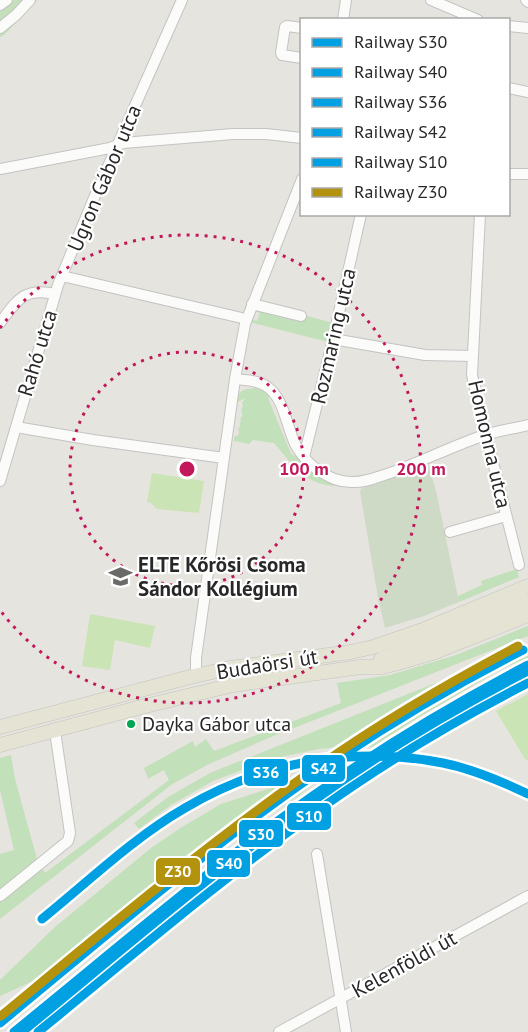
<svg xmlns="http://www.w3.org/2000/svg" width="528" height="1032" font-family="'PT Sans',sans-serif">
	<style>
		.green { fill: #c2e0b9 }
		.cemetery { fill: #cfdac6 }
		.pitch { fill: #cae4b6 }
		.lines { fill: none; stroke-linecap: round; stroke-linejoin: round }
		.minor-casing { stroke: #c4c3c3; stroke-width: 12 }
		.major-casing { stroke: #c3c2c0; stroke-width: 15 }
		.minor { stroke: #fbfbfa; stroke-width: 10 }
		.major { stroke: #e4e3d4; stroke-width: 14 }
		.rail-1-casing { stroke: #fff; stroke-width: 14 }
		.rail-2-casing { stroke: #fff; stroke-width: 14 }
		.rail-3-casing { stroke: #fff; stroke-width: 14 }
		.rail-4-casing { stroke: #fff; stroke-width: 14 }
		.rail-5-casing { stroke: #fff; stroke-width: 14 }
		.rail-6-casing { stroke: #fff; stroke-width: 14 }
		.rail-1 { stroke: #00a0e3; stroke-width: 9 }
		.rail-2 { stroke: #00a0e3; stroke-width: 9 }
		.rail-3 { stroke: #00a0e3; stroke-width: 9 }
		.rail-4 { stroke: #00a0e3; stroke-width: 9 }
		.rail-5 { stroke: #00a0e3; stroke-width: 9 }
		.rail-6 { stroke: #b3930e; stroke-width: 9 }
		.ring { fill: none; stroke: #c2185b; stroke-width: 3; stroke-dasharray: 3 6 }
		.bus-dot { fill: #00a651; stroke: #fff; stroke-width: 2 }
		.labels { text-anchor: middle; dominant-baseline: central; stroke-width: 4.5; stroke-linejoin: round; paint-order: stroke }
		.bus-label { font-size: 20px; fill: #282828; stroke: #fff; text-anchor: start }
		.street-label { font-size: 21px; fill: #282828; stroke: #fff }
		.poi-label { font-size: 21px; font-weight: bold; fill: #282828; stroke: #fff; text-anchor: start }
		.centre { fill: #c2185b; stroke: #fff; stroke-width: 3 }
		.ring-label { font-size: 18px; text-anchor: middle; font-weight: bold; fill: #c2185b; stroke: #fff; stroke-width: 4.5; stroke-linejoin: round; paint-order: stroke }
		.line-badge { stroke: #fff; stroke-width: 2 }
		.badge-label { font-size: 16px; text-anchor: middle; font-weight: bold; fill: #fff }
	</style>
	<rect width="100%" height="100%" fill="#e6e4de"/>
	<path class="green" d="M 13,0 L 37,0 L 32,6 L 4,35 L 0,37 L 0,12 Z
		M 256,309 L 300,314 L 333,323 L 328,342 L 253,323 L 252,321 L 253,320 L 257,321 L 260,313 L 255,311 Z
		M 256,388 L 265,391 L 270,396 L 268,398 L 291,454 L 297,457 L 312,473 L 336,486 C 305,485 293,465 274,443 L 253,440 L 249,444 L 234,441 L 234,437 L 239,434 L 238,428 L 240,427 L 240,423 L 241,420 L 240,418 L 242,417 L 242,413 L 241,411 L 243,406 L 242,403 L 245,398 L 236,403 C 238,390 243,389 256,388 Z
		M 517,569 L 519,577 L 459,602 L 458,596 L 482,585 L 481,581 Z
		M 528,626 L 528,636 L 266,739 L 207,765 L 171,785 L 0,919 L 0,854 L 14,850 L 0,790 L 0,758 L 11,755 L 15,779 L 37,859 L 45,873 L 169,780 L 164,770 L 148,779 L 144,768 L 193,741 L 195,747 L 206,739 L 214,751 L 341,703 L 337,683 L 390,675 L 456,655 Z
		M 528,646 L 528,658 L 503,668 L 419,717 L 372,747 L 349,746 L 319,749 L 271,759 L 213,781 L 171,805 L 139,829 L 134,823 L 168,797 L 210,773 Z
		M 320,778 L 301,794 L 263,819 L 119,929 L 51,973 L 0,996 L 0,980 L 55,927 L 151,848 L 182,827 L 221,804 L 268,789 Z"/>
	<path class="cemetery" d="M 428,463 L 437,495 L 459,602 L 424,616 L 385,628 L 378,598 L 360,491 L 362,488 L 382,482 Z"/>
	<path class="pitch" d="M 152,473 L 204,481 L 199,513 L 157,509 L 151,503 L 147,502 Z
		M 90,614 L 155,626 L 150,648 L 115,640 L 110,670 L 82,666 Z
		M 528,694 L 528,760 L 525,759 L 496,711 Z"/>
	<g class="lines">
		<defs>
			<path id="minor" d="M 431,0 L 478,20
				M 526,0 L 528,2
				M 0,5 L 7,0
				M 343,20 L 346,0
				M 508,26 L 528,28
				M 0,28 L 16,15 L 30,0
				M 302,28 L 287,26 L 285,27 L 281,53 L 282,55 L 302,58
				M 508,88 L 528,92
				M 0,169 L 110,148 L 123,143 L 233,134 L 266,134 L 302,138
				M 508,174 L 528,174
				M 480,214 L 472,375 L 484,427 L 519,565
				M 62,276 L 246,319
				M 252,304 L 301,316
				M 0,323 C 17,300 24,287 55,294
				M 333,339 L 425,355 L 472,356
				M 235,379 C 245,380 257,380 266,386 C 285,398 286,427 296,446 C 302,456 311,466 321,472 C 331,478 339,482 351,482 C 365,483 377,477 390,473 C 420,462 449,448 479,437 C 495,431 512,429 528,425
				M 16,427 L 93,440 L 224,458
				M 304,457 L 333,339 L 361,214
				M 0,481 L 58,285 L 94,198 L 182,0
				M 450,532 L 506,516
				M 196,676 L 196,658 L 235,379 L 245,324 L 302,179
				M 317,854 L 346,1032
				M 0,896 L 68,841 L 70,833 L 55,731
				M 279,1032 L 528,896"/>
			<path id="major" d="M 381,659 L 432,641 L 528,601
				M 0,727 L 190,677 L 230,668 L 351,652 L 373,647 L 425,629 L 528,586
				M 0,745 L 145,706 L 233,685 L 360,667 L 382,667 L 398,663 L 435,652 L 528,615"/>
		</defs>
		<use href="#minor" class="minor-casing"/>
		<use href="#major" class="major-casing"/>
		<use href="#minor" class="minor"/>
		<use href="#major" class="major"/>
		<defs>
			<path id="rail-1" d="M 14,1032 C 119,947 221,858 333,782 C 395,739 461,700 528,665"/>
			<path id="rail-2" d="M 22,1032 C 115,956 205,878 303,808 C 374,757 450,711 528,671"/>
			<path id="rail-3" d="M 42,919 C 89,881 133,838 185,808 C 263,762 354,745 443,763 C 473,769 501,781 528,794"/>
			<path id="rail-4" d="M 0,1023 C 96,944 190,863 291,791 C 365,738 442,691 523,650"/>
			<path id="rail-5" d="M 38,1032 C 128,959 216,883 310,816 C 379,766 452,722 528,683"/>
			<path id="rail-6" d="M 1,1016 C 105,930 208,843 319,766 C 383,721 450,682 518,646"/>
		</defs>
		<use href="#rail-1" class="rail-1-casing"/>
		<use href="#rail-2" class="rail-2-casing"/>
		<use href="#rail-3" class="rail-3-casing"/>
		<use href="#rail-4" class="rail-4-casing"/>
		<use href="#rail-5" class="rail-5-casing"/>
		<use href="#rail-6" class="rail-6-casing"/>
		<use href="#rail-1" class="rail-1"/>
		<use href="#rail-2" class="rail-2"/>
		<use href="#rail-3" class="rail-3"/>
		<use href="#rail-4" class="rail-4"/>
		<use href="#rail-5" class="rail-5"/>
		<use href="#rail-6" class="rail-6"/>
	</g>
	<g class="ring">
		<circle cx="187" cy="469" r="117"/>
		<path d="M0 328A234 234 0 1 1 0 610"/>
	</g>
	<defs>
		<symbol id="university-bare" viewBox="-9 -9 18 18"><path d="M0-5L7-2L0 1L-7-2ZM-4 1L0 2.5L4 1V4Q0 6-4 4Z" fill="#6a6a68" stroke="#fff" stroke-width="2.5" paint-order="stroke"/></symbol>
	</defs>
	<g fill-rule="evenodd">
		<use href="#university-bare" x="104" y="560" width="33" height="33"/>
	</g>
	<circle class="bus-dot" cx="131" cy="724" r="5"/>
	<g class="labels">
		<g class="bus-label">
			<text x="142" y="724">Dayka Gábor utca</text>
		</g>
		<g class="street-label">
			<text transform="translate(104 178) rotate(-67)">Ugron Gábor utca</text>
			<text transform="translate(333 336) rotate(-77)">Rozmaring utca</text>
			<text transform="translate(37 353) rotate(-73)">Rahó utca</text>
			<text transform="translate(490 444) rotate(77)">Homonna utca</text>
			<text transform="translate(267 664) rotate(-9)">Budaörsi út</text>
			<text transform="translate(404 964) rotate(-29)">Kelenföldi út</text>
		</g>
		<g class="poi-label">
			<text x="138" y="564">ELTE Kőrösi Csoma<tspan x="138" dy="24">Sándor Kollégium</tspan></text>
		</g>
	</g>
	<circle cx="187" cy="469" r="9" class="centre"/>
	<g class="ring-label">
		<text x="304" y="475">100 m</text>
		<text x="421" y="475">200 m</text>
	</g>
	<g class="line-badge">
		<rect x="301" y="754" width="45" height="29" rx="6" fill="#00a0e3"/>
		<rect x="243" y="758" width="46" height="29" rx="6" fill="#00a0e3"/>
		<rect x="286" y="802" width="46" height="29" rx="6" fill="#00a0e3"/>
		<rect x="238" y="819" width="46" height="29" rx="6" fill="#00a0e3"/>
		<rect x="206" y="849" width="45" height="29" rx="6" fill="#00a0e3"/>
		<rect x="155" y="857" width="46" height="29" rx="6" fill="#b3930e"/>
	</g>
	<g class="badge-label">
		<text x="324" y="774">S42</text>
		<text x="266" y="778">S36</text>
		<text x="309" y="822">S10</text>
		<text x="261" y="840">S30</text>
		<text x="229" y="869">S40</text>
		<text x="178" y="877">Z30</text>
	</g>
	<rect x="300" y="18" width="210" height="198" fill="#ffffff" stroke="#a9a9a9" stroke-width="1.5"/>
	<rect x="312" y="38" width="30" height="9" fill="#00a0e3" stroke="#a9a9a9" stroke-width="1.5"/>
	<text x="354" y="48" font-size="18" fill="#282828">Railway S30</text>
	<rect x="312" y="68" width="30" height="9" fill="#00a0e3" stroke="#a9a9a9" stroke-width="1.5"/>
	<text x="354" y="78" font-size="18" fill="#282828">Railway S40</text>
	<rect x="312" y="98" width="30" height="9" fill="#00a0e3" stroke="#a9a9a9" stroke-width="1.5"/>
	<text x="354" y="108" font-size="18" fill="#282828">Railway S36</text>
	<rect x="312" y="128" width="30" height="9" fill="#00a0e3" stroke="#a9a9a9" stroke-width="1.5"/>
	<text x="354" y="138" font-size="18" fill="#282828">Railway S42</text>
	<rect x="312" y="158" width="30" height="9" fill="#00a0e3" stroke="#a9a9a9" stroke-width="1.5"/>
	<text x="354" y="168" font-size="18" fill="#282828">Railway S10</text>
	<rect x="312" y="188" width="30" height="9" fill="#b3930e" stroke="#a9a9a9" stroke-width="1.5"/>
	<text x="354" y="198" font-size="18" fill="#282828">Railway Z30</text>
</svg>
